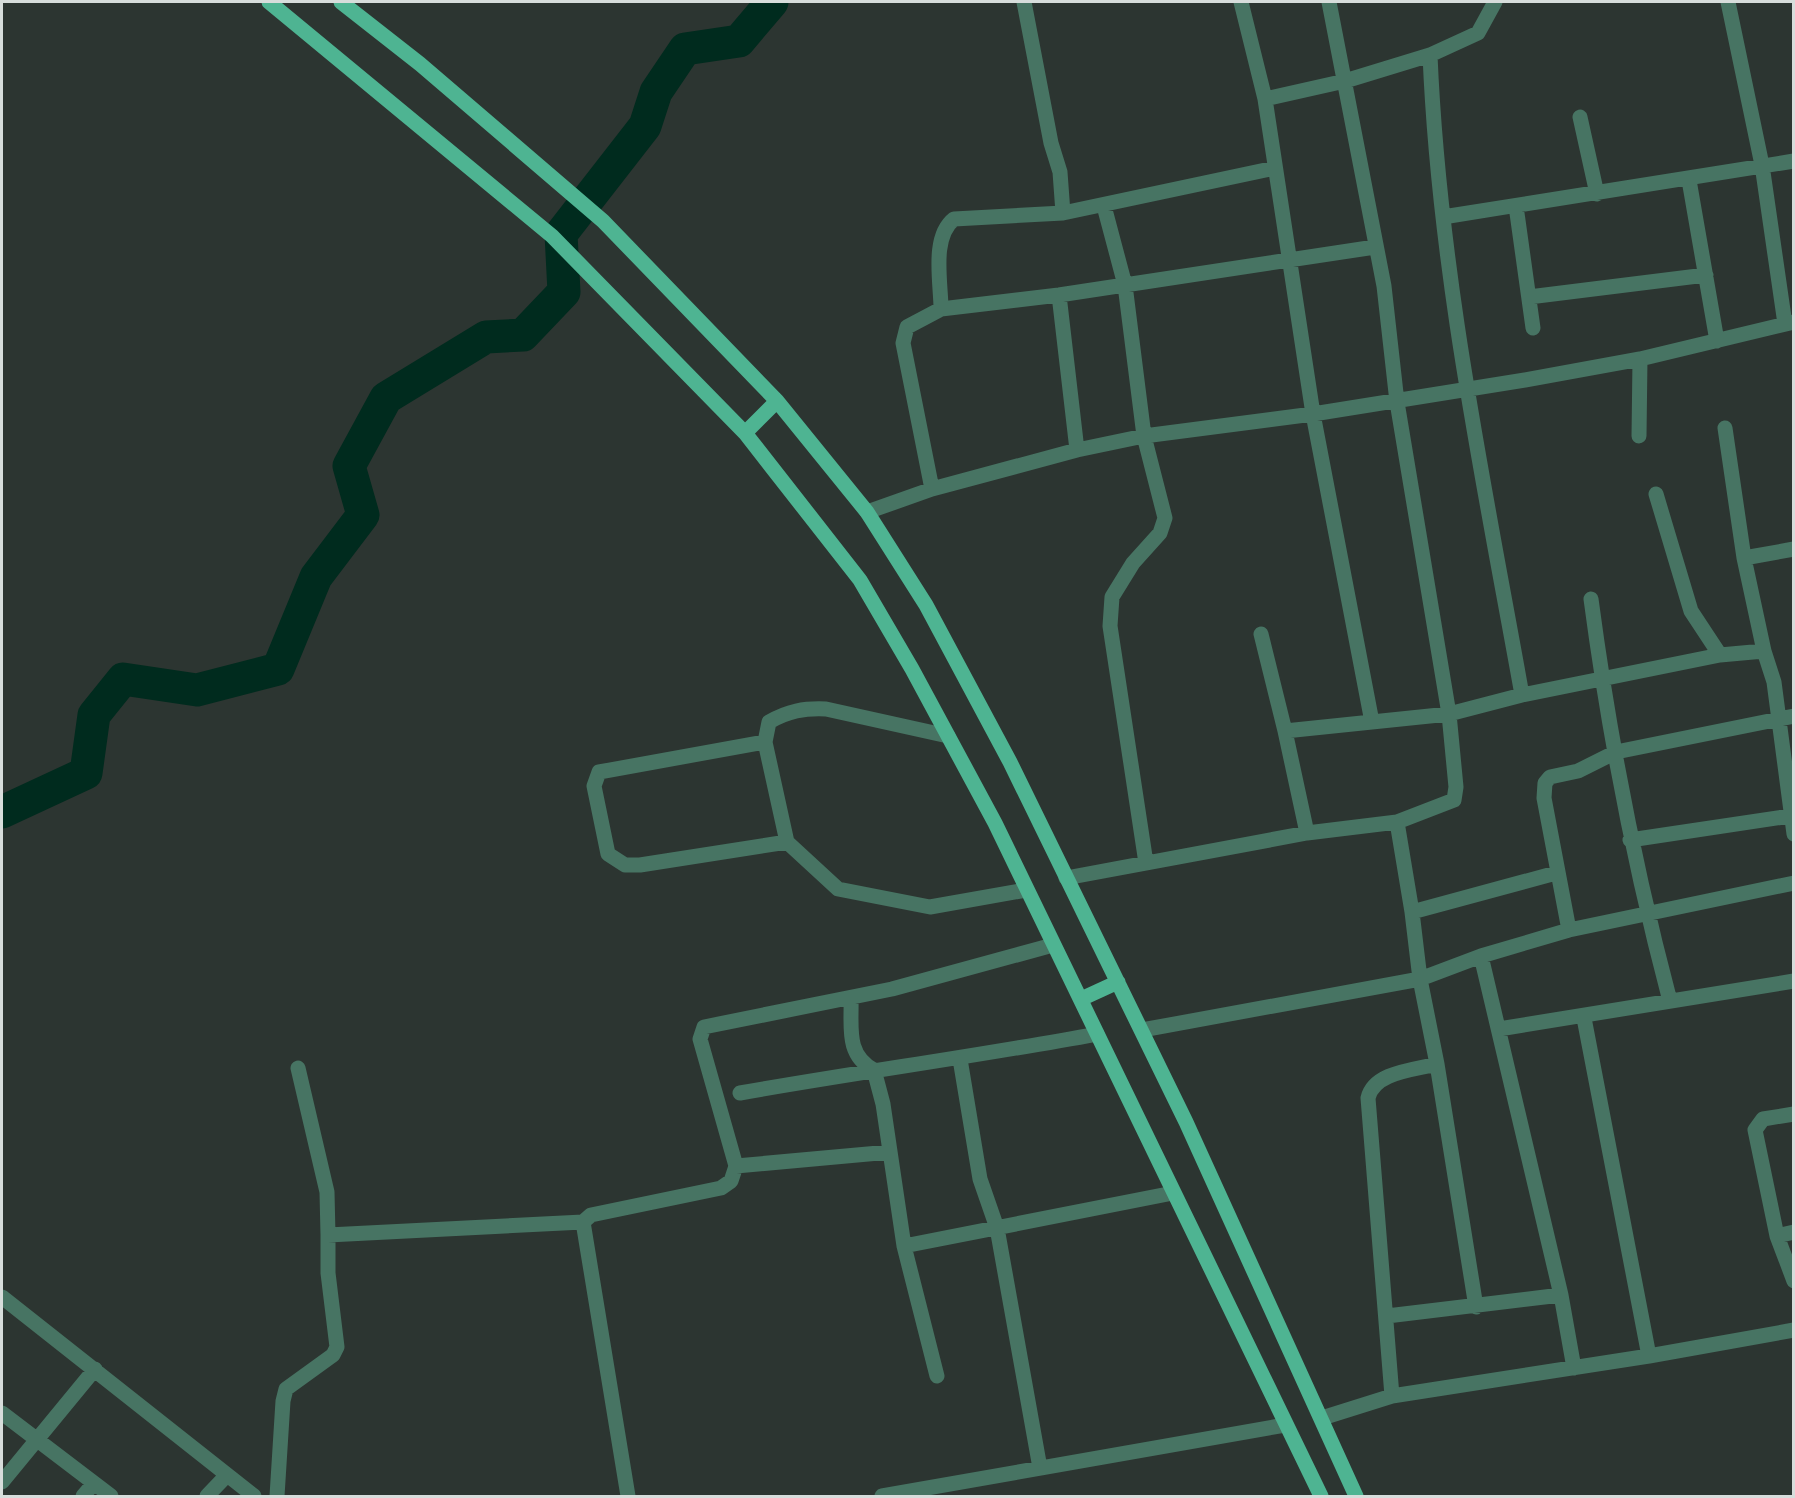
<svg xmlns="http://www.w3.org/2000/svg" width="1795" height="1498" font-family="'Space Grotesk',sans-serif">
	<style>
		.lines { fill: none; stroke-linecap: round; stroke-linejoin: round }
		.river { stroke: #002b1e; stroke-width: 33 }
		.street { stroke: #477463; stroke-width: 15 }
		.primary { stroke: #4eb492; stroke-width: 15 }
	</style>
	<rect width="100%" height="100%" fill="#2c3531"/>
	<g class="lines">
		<path class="river" d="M 2,812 L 86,773 L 94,715 L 123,679 L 197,690 L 278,669 L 316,577 L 363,515 L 349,466 L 386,398 L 486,337 L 523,335 L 564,292 L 561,234 L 645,126 L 656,92 L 685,49 L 739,41 L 772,2"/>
		<path class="street" d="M 1241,2 L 1265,99 L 1313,414 L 1372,722
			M 1329,2 L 1384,286 L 1397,402 L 1449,714 L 1456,787 L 1454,800 L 1397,822
			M 1495,2 L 1478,33 L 1430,55 C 1439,271 1484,483 1522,695
			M 1728,2 L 1762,165 L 1785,324
			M 1265,99 L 1345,81 L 1430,55
			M 1580,117 L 1597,194
			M 1689,180 L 1717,341
			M 1104,206 L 1125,285 L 1144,436 L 1165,518 L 1160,533 L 1133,563 L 1112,597 L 1110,626 L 1146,863
			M 1516,206 L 1533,328
			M 1063,213 L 1275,168
			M 1443,217 L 1794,161
			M 1059,295 L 1077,450
			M 1529,297 L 1706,275
			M 941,309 C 941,283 931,237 954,219 L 1063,213 L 1060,172 L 1051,143 L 1024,2
			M 1725,428 L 1744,558
			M 1639,436 L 1640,359
			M 932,489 L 903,343 L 907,327 L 941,309 L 1059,295 L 1375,247
			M 1656,494 L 1691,611 L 1720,655 L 1764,651 L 1774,682 L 1794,834
			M 867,512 L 932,489 L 1077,450 L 1144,436 L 1313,414 L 1525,380 L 1640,359 L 1794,322
			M 1591,599 C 1609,735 1635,869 1670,1001
			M 1261,634 L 1285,731
			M 1764,651 L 1744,558 L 1794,549
			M 948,736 L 826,709 C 804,708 788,711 769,722 L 765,742 L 787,842 L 838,889 L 930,907 L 1026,890
			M 765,742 L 599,772 L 594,786 L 608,854 L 625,865 L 640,865 L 787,842
			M 1307,833 L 1285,731 L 1449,714 L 1522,695 L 1720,655
			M 1630,840 L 1790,816
			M 1066,878 L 1307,833 L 1397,822 L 1412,912
			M 1569,930 L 1544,798 L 1545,783 L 1550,777 L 1578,771 L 1616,752 L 1794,716
			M 1481,956 L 1561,1295 L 1574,1368
			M 851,998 C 852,1027 845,1054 874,1070 L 883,1104 L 904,1246 L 937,1376
			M 1584,1018 L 1649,1356
			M 1499,1029 L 1794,981
			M 1142,1030 L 1420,979 L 1412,912 L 1556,873
			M 960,1059 L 980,1179 L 997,1228 L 1040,1468
			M 1437,1064 L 1476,1307
			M 298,1068 L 327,1192 L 328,1235
			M 740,1093 C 859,1072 978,1056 1097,1034
			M 1794,1114 L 1763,1119 L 1755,1130 L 1777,1236 L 1794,1281
			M 736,1166 L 890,1152
			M 1777,1236 L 1794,1232
			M 904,1246 L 1173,1193
			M 2,1297 L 254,1496
			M 1387,1316 L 1561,1295
			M 1392,1396 L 1368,1098 C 1374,1072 1414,1070 1437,1064 L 1420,979 L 1481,956 L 1569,930 L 1794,883
			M 2,1413 L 111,1496
			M 1322,1418 L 1392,1396 L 1649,1356 L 1794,1330
			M 2,1482 L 95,1369
			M 83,1496 L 94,1483
			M 207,1496 L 227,1475
			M 277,1496 L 283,1401 L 286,1389 L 333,1355 L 337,1347 L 328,1273 L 328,1235 L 583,1222
			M 628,1496 L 583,1222 L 591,1215 L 721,1188 L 731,1181 L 736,1166 L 700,1039 L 704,1027 L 892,989 L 1053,945
			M 882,1496 L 1285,1425"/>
		<path class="primary" d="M 269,2 L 552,236 L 745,433 L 860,580 L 912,669 L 995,823 L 1321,1496
			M 341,2 L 420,64 L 603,221 L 777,401 L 867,512 L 926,605 L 1010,762 L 1186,1122 L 1356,1496
			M 745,433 L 777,401
			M 1081,999 L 1118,982"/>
	</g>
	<rect width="1795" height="1498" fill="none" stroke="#d7dddb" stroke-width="6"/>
</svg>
